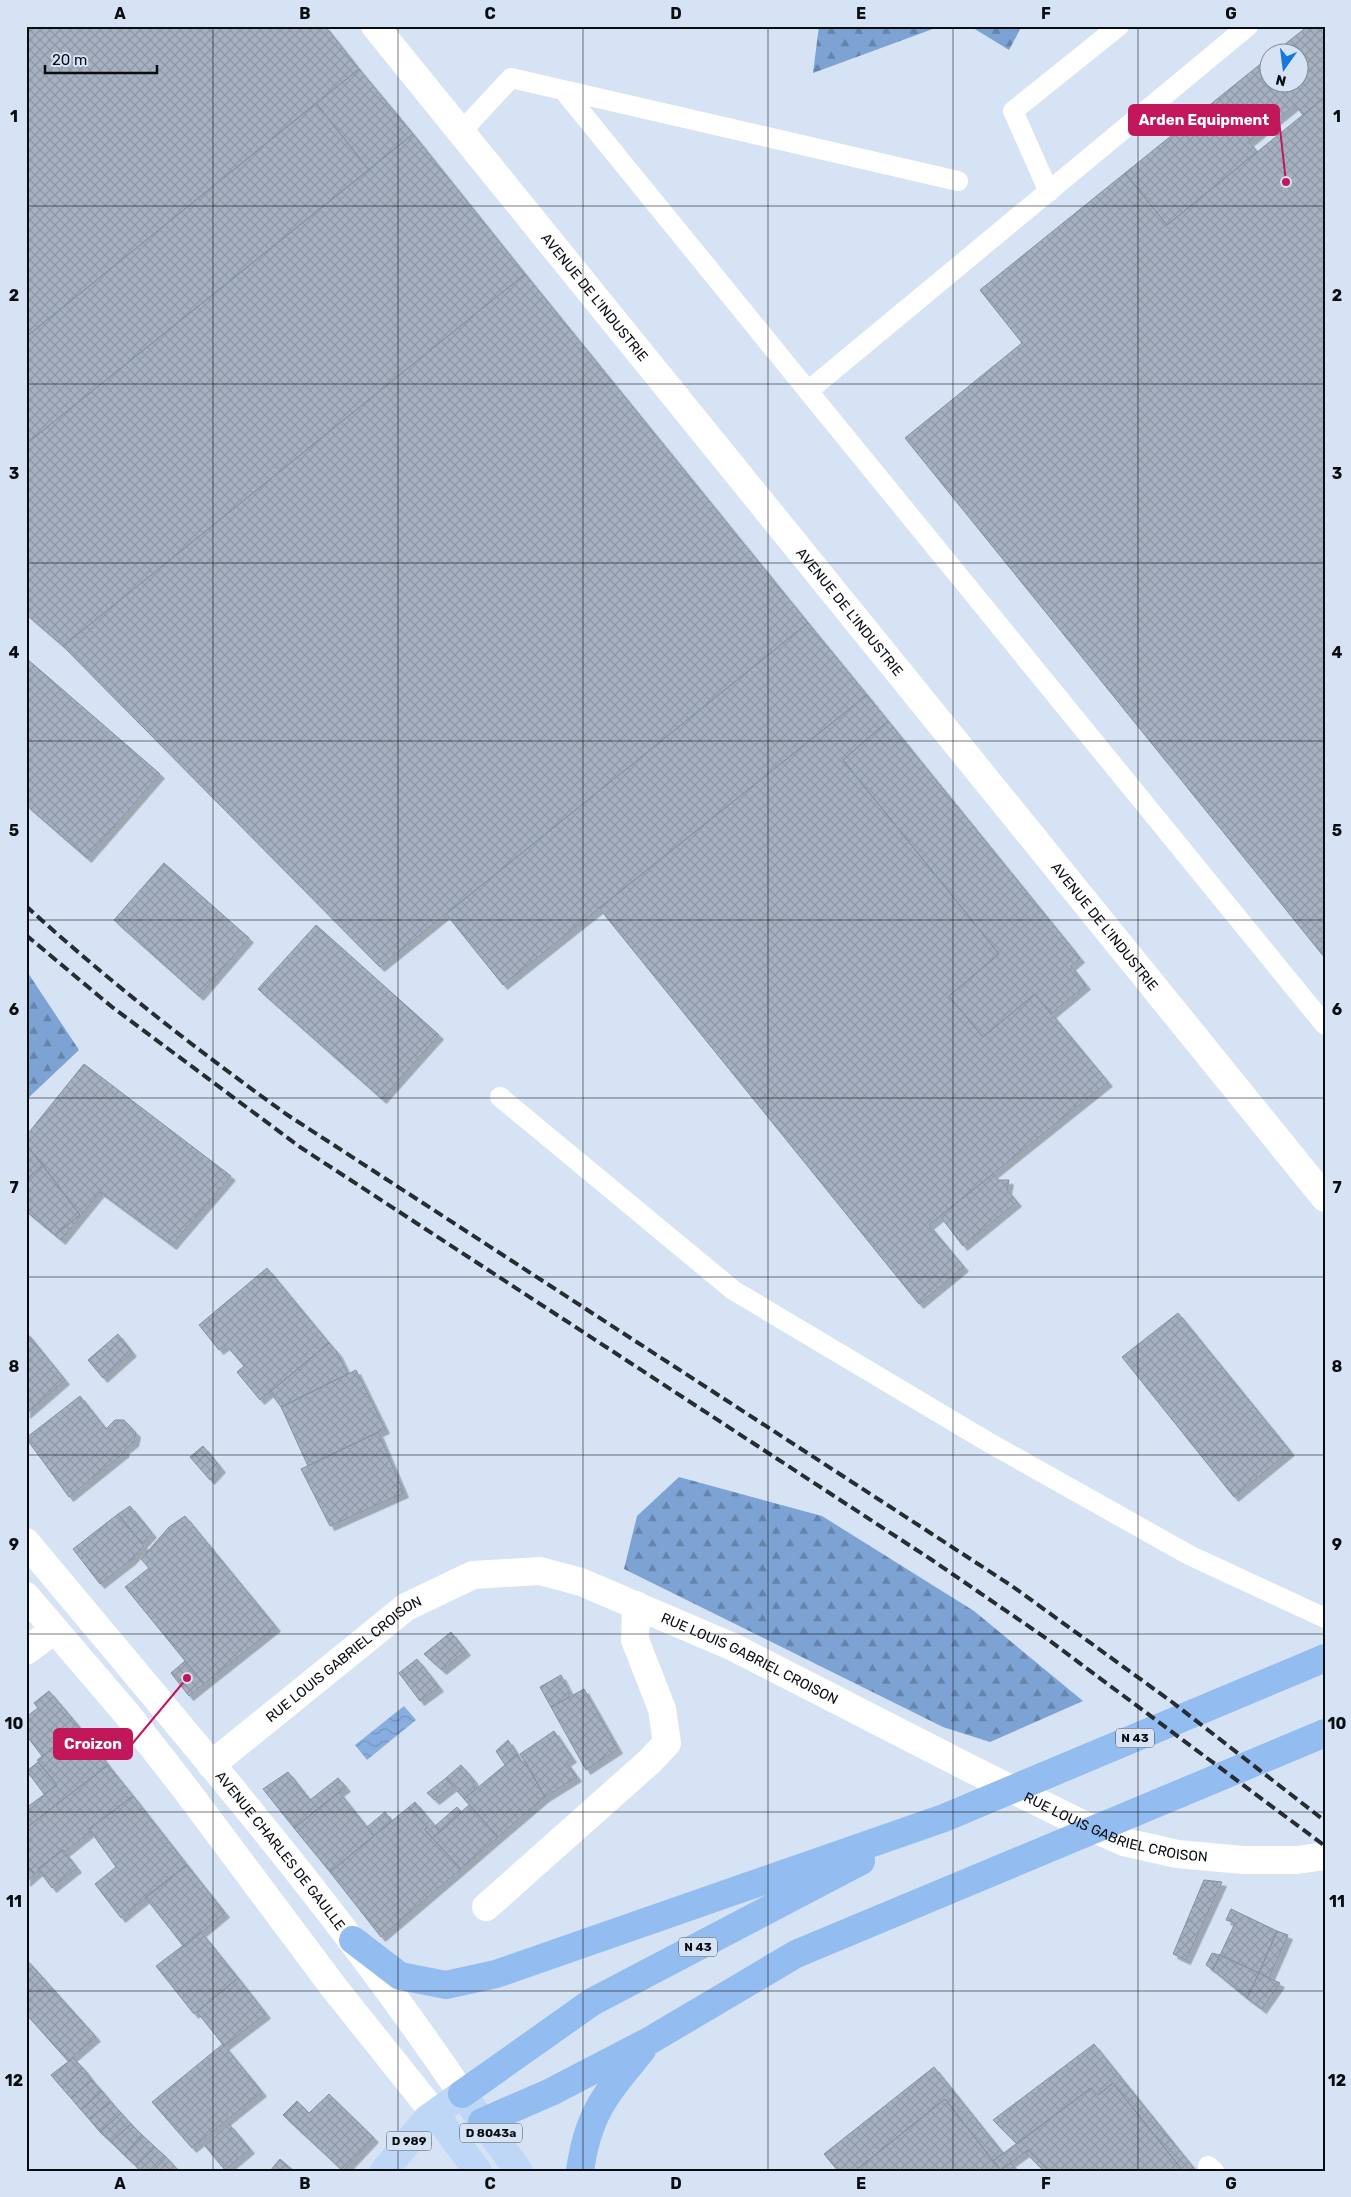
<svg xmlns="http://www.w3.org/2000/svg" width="1351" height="2197" font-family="Rubik,sans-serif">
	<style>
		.forest { fill: url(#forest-firs) }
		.water { fill: url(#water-waves) }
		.building { fill: url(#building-cross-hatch); stroke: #8692a1; filter: url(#shadow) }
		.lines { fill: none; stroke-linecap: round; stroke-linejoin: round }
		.lane { stroke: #fff; stroke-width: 20 }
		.street { stroke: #fff; stroke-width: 28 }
		.secondary { stroke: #fff; stroke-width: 28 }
		.primary { stroke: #bed7f6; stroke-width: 28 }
		.highway { stroke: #93bcf0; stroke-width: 28 }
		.rail { stroke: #272c33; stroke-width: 4; stroke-dasharray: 10 5; stroke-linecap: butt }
		.grid { fill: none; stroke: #090d12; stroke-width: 1; stroke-opacity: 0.55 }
		.labels { text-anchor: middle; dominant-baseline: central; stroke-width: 4; stroke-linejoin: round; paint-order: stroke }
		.shield { fill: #d6e3f4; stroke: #464d56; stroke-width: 1 }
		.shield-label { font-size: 12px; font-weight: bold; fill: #090d12 }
		.street-label { font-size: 14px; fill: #090d12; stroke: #d6e3f4 }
		.leader { fill: none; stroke: #c2185b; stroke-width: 2 }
		.callout-dot { fill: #c2185b; stroke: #d6e3f4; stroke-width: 2 }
		.callout { fill: #c2185b; stroke: #c2185b; stroke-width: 2 }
		.callout-label { font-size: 15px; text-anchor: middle; font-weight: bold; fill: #fff }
		.neatline { fill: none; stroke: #090d12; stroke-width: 2 }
		.grid-label { font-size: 16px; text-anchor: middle; font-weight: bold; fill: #090d12 }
	</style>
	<defs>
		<pattern id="forest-firs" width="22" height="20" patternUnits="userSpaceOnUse" patternTransform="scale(1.25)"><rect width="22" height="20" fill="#7da3d4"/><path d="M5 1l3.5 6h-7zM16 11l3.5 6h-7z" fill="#6583ab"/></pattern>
		<pattern id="water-waves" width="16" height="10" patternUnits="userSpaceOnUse" patternTransform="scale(1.25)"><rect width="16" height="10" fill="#88aee0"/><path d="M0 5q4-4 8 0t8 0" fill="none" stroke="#7494bf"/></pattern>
		<pattern id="building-cross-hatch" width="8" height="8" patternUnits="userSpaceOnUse" patternTransform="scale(1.25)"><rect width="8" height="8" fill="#a5b1c1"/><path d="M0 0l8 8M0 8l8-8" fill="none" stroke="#8d97a5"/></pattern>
		<filter id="shadow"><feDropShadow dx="4.5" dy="4.5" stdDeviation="0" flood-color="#0004"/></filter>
	</defs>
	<rect width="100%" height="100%" fill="#d6e3f4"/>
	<path class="forest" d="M 819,26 L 941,26 L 813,73 Z
		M 970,26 L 1022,26 L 1009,50 Z
		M 26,970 L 79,1050 L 26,1100 Z
		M 679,1477 L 822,1516 L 974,1611 L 1083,1701 L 990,1742 L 943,1727 L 624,1569 L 637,1516 Z"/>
	<path class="water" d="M 404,1706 L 416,1720 L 367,1760 L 355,1745 Z"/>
	<path class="building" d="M 26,26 L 36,26 L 26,34 Z
		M 36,26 L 325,26 L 359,69 L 26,337 L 26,34 Z
		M 1308,26 L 1325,26 L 1325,97 L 1303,115 L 1295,105 L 1249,142 L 1257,152 L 1167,225 L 1125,173 L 1268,58 L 1268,82 L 1298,82 L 1298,52 L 1275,52 Z
		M 359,69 L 413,134 L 369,170 L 316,103 Z
		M 1325,97 L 1325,958 L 905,438 L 1022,343 L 980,290 L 1125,173 L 1167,225 Z
		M 316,103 L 369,170 L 26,444 L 26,337 Z
		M 413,134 L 525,274 L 63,646 L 26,614 L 26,444 Z
		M 525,274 L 808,623 L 380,967 L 63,646 Z
		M 808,623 L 867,695 L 503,985 L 446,914 Z
		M 26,658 L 160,774 L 87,858 L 26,805 Z
		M 867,695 L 888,721 L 843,760 L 999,954 L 949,996 L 983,1037 L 1035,994 L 1108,1082 L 929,1225 L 964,1267 L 919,1304 L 599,908 Z
		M 888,721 L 1080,958 L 1071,966 L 1086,985 L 1051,1014 L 1035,994 L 983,1037 L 949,996 L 999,954 L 843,760 Z
		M 164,863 L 249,938 L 199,996 L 114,920 Z
		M 316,925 L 439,1035 L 382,1099 L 258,989 Z
		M 84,1064 L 231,1176 L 172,1245 L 100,1192 L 61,1240 L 55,1235 L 80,1215 L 26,1144 L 26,1136 Z
		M 26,1144 L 43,1165 L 26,1180 Z
		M 43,1165 L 80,1215 L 55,1235 L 26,1211 L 26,1180 Z
		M 993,1174 L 998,1180 L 1009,1180 L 1007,1190 L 1017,1202 L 963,1246 L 940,1216 Z
		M 267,1268 L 329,1343 L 260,1400 L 237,1372 L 244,1366 L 226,1345 L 219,1350 L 199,1325 Z
		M 1178,1313 L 1290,1451 L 1234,1497 L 1122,1357 Z
		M 26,1332 L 65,1380 L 26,1414 Z
		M 118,1334 L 132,1352 L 103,1378 L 88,1360 Z
		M 329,1343 L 337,1352 L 348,1374 L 281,1407 L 270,1392 Z
		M 356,1370 L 385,1429 L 308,1466 L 281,1407 Z
		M 80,1396 L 106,1429 L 115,1420 L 124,1420 L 136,1433 L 134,1442 L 124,1450 L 125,1452 L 69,1497 L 26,1438 Z
		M 378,1432 L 404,1493 L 330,1526 L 301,1469 Z
		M 203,1446 L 221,1468 L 210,1480 L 190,1457 Z
		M 130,1506 L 152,1533 L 142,1544 L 118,1514 Z
		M 118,1514 L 144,1546 L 131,1560 L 100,1584 L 73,1549 Z
		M 185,1516 L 276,1627 L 204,1684 L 125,1587 L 149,1568 L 141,1559 L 169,1527 Z
		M 451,1632 L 466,1651 L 442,1670 L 424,1654 Z
		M 417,1659 L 439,1687 L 420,1701 L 399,1673 Z
		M 185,1661 L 204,1684 L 189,1696 L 171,1673 Z
		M 561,1675 L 569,1691 L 569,1697 L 551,1707 L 540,1687 Z
		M 584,1689 L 618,1749 L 586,1770 L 551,1707 Z
		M 49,1691 L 81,1729 L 42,1756 L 26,1735 L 26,1717 L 38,1708 L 34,1703 Z
		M 81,1729 L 108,1765 L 26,1828 L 26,1808 L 57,1785 L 37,1760 Z
		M 554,1731 L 572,1758 L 566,1762 L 577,1777 L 545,1797 L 520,1754 Z
		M 508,1740 L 517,1754 L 505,1765 L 496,1751 Z
		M 517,1755 L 523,1763 L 525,1761 L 545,1797 L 498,1837 L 464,1799 Z
		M 38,1762 L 57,1785 L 44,1794 L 27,1771 Z
		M 108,1765 L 133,1796 L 89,1829 L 90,1832 L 65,1852 L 63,1850 L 38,1869 L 39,1871 L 35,1874 L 26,1864 L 26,1828 Z
		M 461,1765 L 473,1779 L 475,1790 L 464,1799 L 446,1778 Z
		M 288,1772 L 310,1800 L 338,1778 L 346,1787 L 294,1828 L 263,1789 Z
		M 446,1778 L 453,1786 L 435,1800 L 427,1793 Z
		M 339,1792 L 374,1836 L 330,1872 L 294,1828 Z
		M 133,1796 L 187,1865 L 121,1918 L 95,1884 L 116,1867 L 89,1829 Z
		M 415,1802 L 440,1832 L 432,1838 L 425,1830 L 427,1827 L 409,1807 Z
		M 469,1805 L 498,1837 L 461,1869 L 432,1838 Z
		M 409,1807 L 427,1827 L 425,1830 L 461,1869 L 381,1937 L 330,1872 Z
		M 457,1807 L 462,1812 L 440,1832 L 435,1826 Z
		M 385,1812 L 392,1821 L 374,1836 L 367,1827 Z
		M 63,1850 L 77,1868 L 52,1888 L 38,1869 Z
		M 26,1864 L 35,1874 L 26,1882 Z
		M 187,1865 L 225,1913 L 184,1947 L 145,1897 Z
		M 1204,1880 L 1222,1882 L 1186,1960 L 1173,1954 Z
		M 1231,1909 L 1277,1931 L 1259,1973 L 1220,1955 L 1235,1923 L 1226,1920 Z
		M 1277,1931 L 1288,1935 L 1269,1978 L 1259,1973 Z
		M 201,1932 L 238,1978 L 194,2014 L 156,1966 Z
		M 1212,1953 L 1220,1955 L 1213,1970 L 1206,1965 Z
		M 1220,1955 L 1259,1973 L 1247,1998 L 1213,1970 Z
		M 26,1959 L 96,2037 L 68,2061 L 26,2014 Z
		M 1259,1973 L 1280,1983 L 1262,2009 L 1247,1998 Z
		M 238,1978 L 266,2014 L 224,2046 L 197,2012 Z
		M 223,2044 L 262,2092 L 192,2148 L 152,2102 Z
		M 1094,2044 L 1196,2171 L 1183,2171 L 1113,2083 L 1098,2095 L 1091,2088 L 1017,2144 L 993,2120 Z
		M 73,2058 L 83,2068 L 62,2088 L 51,2075 Z
		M 934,2067 L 1003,2153 L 993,2161 L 945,2099 L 855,2171 L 838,2171 L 824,2154 Z
		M 83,2068 L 92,2080 L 71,2098 L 62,2088 Z
		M 92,2080 L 102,2091 L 81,2110 L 71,2098 Z
		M 1113,2083 L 1183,2171 L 1049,2171 L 1028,2150 L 1001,2170 L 993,2161 L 1091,2088 L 1098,2095 Z
		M 102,2091 L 111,2102 L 89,2119 L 81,2110 Z
		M 329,2094 L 374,2138 L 343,2171 L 283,2115 L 297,2101 L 309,2113 Z
		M 945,2099 L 1001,2171 L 855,2171 Z
		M 111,2102 L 121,2113 L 100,2132 L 89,2119 Z
		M 121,2113 L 131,2124 L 111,2142 L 100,2132 Z
		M 131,2124 L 142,2135 L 124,2155 L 111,2142 Z
		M 229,2124 L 250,2149 L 225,2170 L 205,2146 Z
		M 142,2135 L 155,2147 L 136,2166 L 124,2155 Z
		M 155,2147 L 166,2157 L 152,2171 L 140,2171 L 136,2166 Z
		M 1028,2150 L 1049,2171 L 1044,2171 L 1025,2152 Z
		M 166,2157 L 177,2169 L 175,2171 L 152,2171 Z
		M 280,2159 L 294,2171 L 270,2171 Z
		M 1011,2163 L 1017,2171 L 1001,2170 Z"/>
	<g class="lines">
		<path class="lane" d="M 564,91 L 808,391 L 1248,26
			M 461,132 L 511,78 L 958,181
			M 1049,192 L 1013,111 L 1119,26
			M 808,391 L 1325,1025
			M 500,1097 L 733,1290 L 988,1442 L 1189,1555 L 1325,1618
			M 1208,2166 L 1214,2171"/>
		<g class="street">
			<path id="s1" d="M 375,26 L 1325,1198"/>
			<path d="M 26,1651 L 54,1630"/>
			<path id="s2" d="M 211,1765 L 406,1607 L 473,1575 L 540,1571 L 581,1582 L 733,1647 L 973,1770 L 1078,1822 L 1124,1842 L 1177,1854 L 1243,1860 L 1297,1860 L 1325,1856"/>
			<path d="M 486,1907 L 649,1762 L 667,1743 L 662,1709 L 635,1640 L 636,1605"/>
		</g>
		<g class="secondary">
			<path id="s3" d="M 26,1542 C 176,1722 331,1900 462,2094"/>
			<path d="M 26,1596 L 127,1714 L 184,1787 L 335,1989 L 435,2114"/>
		</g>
		<path class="primary" d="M 435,2114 L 478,2171
			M 384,2171 L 427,2119 L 462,2094 L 519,2171"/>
		<path class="highway" d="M 353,1940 L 400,1976 L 446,1985 L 496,1974 L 944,1818 L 1325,1658
			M 462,2094 L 592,2002 L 861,1861
			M 482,2122 L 551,2092 L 649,2041 L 796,1954 L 1325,1733
			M 580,2171 C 588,2113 606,2094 642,2050"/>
		<path class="rail" d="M 26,906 C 108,981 196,1049 286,1114 L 1012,1586 L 1172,1702 L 1325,1821
			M 26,935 L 112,1007 L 300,1147 L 932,1560 L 1050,1641 L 1325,1846"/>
	</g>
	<path class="grid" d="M 213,26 L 213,2171M 398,26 L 398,2171M 583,26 L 583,2171M 768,26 L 768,2171M 953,26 L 953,2171M 1138,26 L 1138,2171M 26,206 L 1325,206M 26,384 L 1325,384M 26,563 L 1325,563M 26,741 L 1325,741M 26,920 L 1325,920M 26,1098 L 1325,1098M 26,1277 L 1325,1277M 26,1455 L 1325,1455M 26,1634 L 1325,1634M 26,1812 L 1325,1812M 26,1991 L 1325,1991"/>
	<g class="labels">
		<g class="shield">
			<rect x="1116" y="1728.5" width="38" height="19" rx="4"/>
			<rect x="679" y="1937.5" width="38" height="19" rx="4"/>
			<rect x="460" y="2123.5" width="62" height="19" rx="4"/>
			<rect x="386.5" y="2131.5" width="45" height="19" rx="4"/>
		</g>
		<g class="shield-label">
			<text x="1135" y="1738">N 43</text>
			<text x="698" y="1947">N 43</text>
			<text x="491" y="2133">D 8043a</text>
			<text x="409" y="2141">D 989</text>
		</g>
		<g class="street-label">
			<text stroke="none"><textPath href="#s1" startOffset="349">AVENUE DE L'INDUSTRIE</textPath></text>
			<text stroke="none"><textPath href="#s1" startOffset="754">AVENUE DE L'INDUSTRIE</textPath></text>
			<text stroke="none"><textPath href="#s1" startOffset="1159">AVENUE DE L'INDUSTRIE</textPath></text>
			<text stroke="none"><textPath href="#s2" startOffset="620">RUE LOUIS GABRIEL CROISON</textPath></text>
			<text stroke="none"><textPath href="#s2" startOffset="170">RUE LOUIS GABRIEL CROISON</textPath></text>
			<text stroke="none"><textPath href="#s2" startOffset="1025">RUE LOUIS GABRIEL CROISON</textPath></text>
			<text stroke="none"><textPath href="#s3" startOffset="400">AVENUE CHARLES DE GAULLE</textPath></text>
		</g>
	</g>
	<path class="leader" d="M1286 182L1279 120M187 1678L132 1744"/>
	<g class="callout-dot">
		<circle cx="1286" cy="182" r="5"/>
		<circle cx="187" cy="1678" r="5"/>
	</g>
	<g class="callout">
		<rect x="1129" y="105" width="150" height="30" rx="5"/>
		<rect x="54" y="1729" width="78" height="30" rx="5"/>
	</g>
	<g class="callout-label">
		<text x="1204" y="125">Arden Equipment</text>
		<text x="93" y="1749">Croizon</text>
	</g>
	<rect width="1351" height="2197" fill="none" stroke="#d6e3f4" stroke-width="55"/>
	<g transform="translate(1284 68) rotate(194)"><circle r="24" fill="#d6e3f4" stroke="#848d9a"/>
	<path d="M0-4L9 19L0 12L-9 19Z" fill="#1577e0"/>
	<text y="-8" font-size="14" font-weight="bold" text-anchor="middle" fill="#090d12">N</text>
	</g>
	<path d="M45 65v8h112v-8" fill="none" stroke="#090d12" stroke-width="2.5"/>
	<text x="52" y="65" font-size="15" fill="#090d12" stroke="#d6e3f4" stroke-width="4" paint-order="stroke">20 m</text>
	<rect x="28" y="28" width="1296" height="2142" class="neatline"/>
	<g class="grid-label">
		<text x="120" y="19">A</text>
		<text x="305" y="19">B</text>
		<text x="490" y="19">C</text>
		<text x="676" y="19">D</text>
		<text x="861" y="19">E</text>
		<text x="1046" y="19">F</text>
		<text x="1231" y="19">G</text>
		<text x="14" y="122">1</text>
		<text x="1337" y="122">1</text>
		<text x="14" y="301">2</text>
		<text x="1337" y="301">2</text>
		<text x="14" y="479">3</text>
		<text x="1337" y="479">3</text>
		<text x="14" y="658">4</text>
		<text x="1337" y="658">4</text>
		<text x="14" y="836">5</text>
		<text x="1337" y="836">5</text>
		<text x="14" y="1015">6</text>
		<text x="1337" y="1015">6</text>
		<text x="14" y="1193">7</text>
		<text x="1337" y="1193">7</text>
		<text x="14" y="1372">8</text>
		<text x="1337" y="1372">8</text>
		<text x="14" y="1550">9</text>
		<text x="1337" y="1550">9</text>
		<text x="14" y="1729">10</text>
		<text x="1337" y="1729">10</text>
		<text x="14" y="1907">11</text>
		<text x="1337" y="1907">11</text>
		<text x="14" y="2086">12</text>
		<text x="1337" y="2086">12</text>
		<text x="120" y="2189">A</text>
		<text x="305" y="2189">B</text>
		<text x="490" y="2189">C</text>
		<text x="676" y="2189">D</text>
		<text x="861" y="2189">E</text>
		<text x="1046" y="2189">F</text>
		<text x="1231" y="2189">G</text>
	</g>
</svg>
